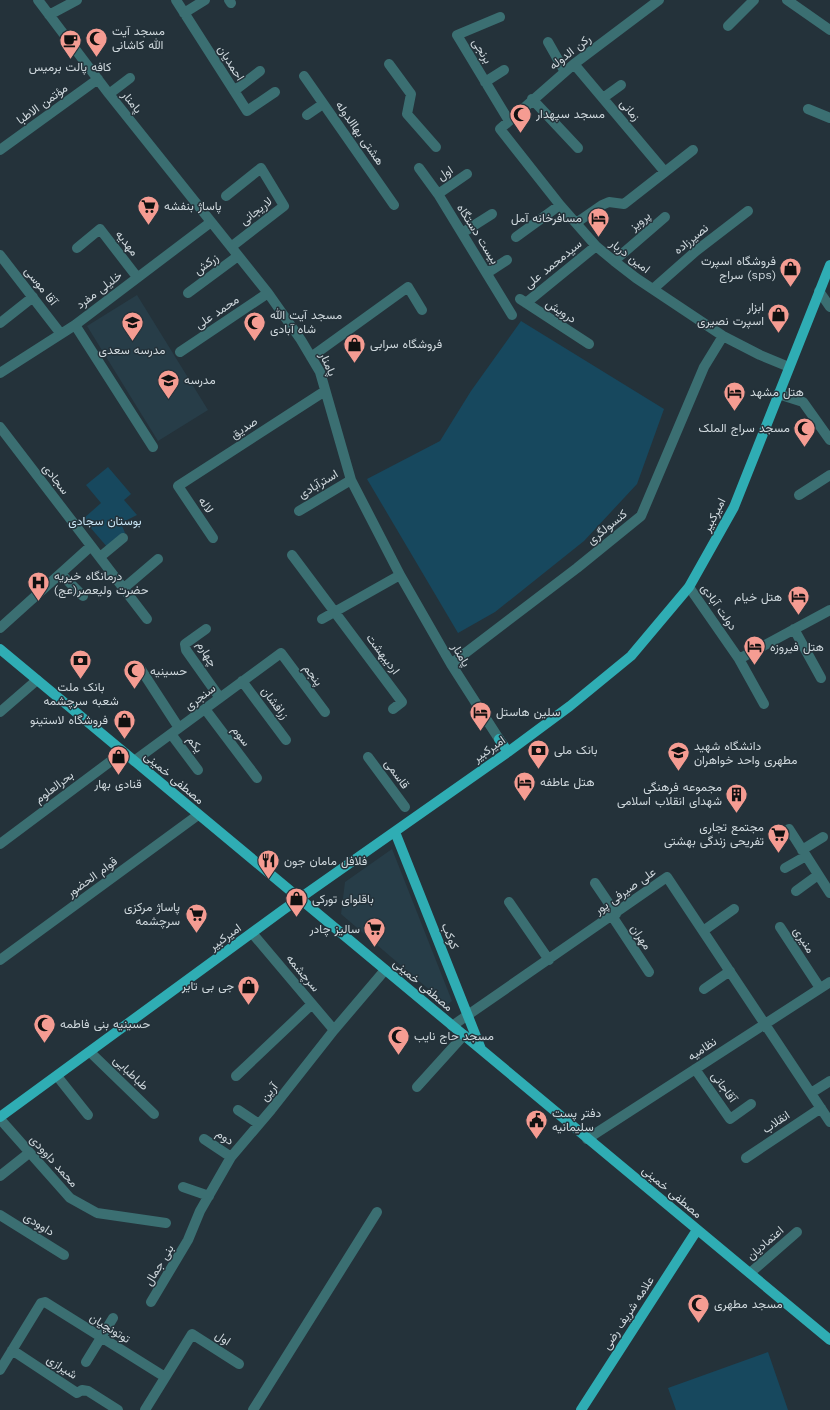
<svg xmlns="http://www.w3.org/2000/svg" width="830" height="1410" font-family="'Work Sans',Vazirmatn,sans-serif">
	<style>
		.built { fill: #273d48 }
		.green { fill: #17485e }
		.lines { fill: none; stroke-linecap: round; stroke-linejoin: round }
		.minor { stroke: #3b6f72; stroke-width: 10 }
		.major { stroke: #2fadb4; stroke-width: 10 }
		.labels { text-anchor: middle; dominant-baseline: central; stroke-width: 3; stroke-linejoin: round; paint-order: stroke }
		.poi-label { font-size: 12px; fill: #cfd8dd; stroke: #24323a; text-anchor: start }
		.street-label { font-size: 12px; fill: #cfd8dd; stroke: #24323a }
		.park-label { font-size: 12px; fill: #c8e5f5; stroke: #24323a }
	</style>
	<rect width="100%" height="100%" fill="#24323a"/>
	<path class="built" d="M 137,295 L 208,410 L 158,441 L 87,326 Z
		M 392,849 L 452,1001 L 447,1005 L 341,914 L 345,882 Z"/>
	<path class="green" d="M 521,321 L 664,409 L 637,484 L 584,541 L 495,612 L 458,633 L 367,479 L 440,441 L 471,391 Z
		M 108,467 L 131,494 L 124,500 L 137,515 L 121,523 L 125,533 L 108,548 L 83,519 L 101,503 L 86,485 Z
		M 768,1352 L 788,1410 L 676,1410 L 668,1388 Z"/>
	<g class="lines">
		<path class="minor" d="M 38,0 L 109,94 L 268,293 L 301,340 L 320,372 L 351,480 L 400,575 L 451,664 L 499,739
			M 176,0 L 247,111 L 275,92
			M 229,0 L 231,3
			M 659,0 L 574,64 L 500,129 L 560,205 L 596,246 L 614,261 L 636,278 L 723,336 L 760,355 L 789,367
			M 787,0 L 830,30
			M 184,13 L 205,0
			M 49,15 L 77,0
			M 500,17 L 457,35 L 509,121
			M 728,26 L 754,0
			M 548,42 L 565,72
			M 389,64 L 411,94 L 407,114 L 436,147
			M 574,64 L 665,172
			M 304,76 L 394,205
			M 485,82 L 504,70
			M 234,91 L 260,71
			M 109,94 L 130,78
			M 603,98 L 621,85
			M 532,99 L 578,148
			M 808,109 L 830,118
			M 307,115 L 323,104
			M 0,150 L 98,79
			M 419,168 L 438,194 L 512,315
			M 438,194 L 467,174
			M 226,196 L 261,168 L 284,206 L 231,247
			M 576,223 L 602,205 L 609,202 L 624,204 L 693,150
			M 462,233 L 492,214
			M 516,237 L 560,205
			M 77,248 L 100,229 L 137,277
			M 0,255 L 61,334
			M 614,261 L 665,217
			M 487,273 L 507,260
			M 653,289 L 696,251 L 748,211
			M 819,291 L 830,307
			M 188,293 L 238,256
			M 520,299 L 589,344
			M 526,303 L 596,246
			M 0,323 L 33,297
			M 75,325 L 153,447
			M 180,352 L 268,293
			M 311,357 L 408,287 L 422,310
			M 0,373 L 75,325 L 211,222
			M 778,394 L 803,402 L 830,440
			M 0,427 L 147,619
			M 799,495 L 830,475
			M 299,511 L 351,480
			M 213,538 L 178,486 L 325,391
			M 292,555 L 402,702 L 393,709
			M 100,557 L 123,538
			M 61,574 L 83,596
			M 689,587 L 739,659 L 764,704
			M 124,588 L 158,559
			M 322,619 L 400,575
			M 0,628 L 91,546
			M 206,629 L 185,644 L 186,650 L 220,698
			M 794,629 L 821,678
			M 739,659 L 830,610
			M 451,664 L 577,568 L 641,516 L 704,367 L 723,336
			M 140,668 L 179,728
			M 242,681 L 286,740
			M 205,709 L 257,778
			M 0,712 L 37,680
			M 171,734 L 198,770
			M 368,757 L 405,807
			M 134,761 L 281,653 L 325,712
			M 789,829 L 830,893
			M 0,844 L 123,752
			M 802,850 L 823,837
			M 785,868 L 806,856
			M 595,883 L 616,914
			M 796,891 L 818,875
			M 509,902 L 549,960
			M 612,916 L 649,972
			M 780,927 L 820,988
			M 703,931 L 734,909
			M 252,933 L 334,1030
			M 0,960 L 198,815
			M 704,989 L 730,971
			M 452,1026 L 667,877 L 830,1122
			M 90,1052 L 154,1114
			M 695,1069 L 730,1119 L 751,1104
			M 57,1076 L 88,1115
			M 236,1076 L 312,1004
			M 417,1087 L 464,1035
			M 811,1093 L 830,1081
			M 238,1110 L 259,1124
			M 0,1119 L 70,1198 L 97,1213 L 166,1223
			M 204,1139 L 231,1157
			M 587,1139 L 830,982
			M 746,1158 L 821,1108
			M 0,1176 L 29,1153
			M 183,1187 L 209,1196
			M 0,1215 L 64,1255
			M 750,1273 L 797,1232
			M 151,1302 L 188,1240 L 200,1211 L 231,1157 L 271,1110 L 334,1030 L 385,970
			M 12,1350 L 77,1393 L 82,1390 L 88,1391 L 118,1410
			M 86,1362 L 113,1318
			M 0,1370 L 41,1303 L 45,1302 L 165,1377
			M 145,1410 L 192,1334 L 239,1364
			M 253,1410 L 377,1212"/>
		<path class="major" d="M 0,649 L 830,1340
			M 499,739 L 508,752
			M 395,832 L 481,1049
			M 0,1117 L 283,910 L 508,752 L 570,706 L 631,656 L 689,587 L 734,507 L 830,265
			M 581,1410 L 697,1230"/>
	</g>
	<defs>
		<symbol id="mosque-pin" viewBox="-11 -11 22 30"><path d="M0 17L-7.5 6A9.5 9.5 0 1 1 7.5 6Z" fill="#f59c92" stroke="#24323a"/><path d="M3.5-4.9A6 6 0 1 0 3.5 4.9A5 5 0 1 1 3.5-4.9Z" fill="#111"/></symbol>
		<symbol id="cafe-pin" viewBox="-11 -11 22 30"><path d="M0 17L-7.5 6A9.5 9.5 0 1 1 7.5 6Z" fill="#f59c92" stroke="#24323a"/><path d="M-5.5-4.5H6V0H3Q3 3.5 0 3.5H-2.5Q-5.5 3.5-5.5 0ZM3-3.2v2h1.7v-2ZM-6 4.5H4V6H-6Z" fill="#111"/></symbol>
		<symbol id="supermarket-pin" viewBox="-11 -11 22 30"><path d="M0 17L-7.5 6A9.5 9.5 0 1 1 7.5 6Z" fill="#f59c92" stroke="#24323a"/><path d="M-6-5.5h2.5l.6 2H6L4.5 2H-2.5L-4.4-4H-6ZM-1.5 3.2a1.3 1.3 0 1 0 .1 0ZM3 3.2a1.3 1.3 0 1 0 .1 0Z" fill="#111"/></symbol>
		<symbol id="hotel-pin" viewBox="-11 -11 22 30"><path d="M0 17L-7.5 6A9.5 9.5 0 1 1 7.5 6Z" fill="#f59c92" stroke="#24323a"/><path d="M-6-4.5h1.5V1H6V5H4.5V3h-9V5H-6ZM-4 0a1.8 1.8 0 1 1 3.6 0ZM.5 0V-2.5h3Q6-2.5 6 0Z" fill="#111"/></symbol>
		<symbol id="shop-pin" viewBox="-11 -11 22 30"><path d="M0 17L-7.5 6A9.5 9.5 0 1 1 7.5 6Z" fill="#f59c92" stroke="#24323a"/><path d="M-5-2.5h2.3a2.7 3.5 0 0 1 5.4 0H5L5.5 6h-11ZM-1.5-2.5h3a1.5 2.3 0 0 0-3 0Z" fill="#111"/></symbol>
		<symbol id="school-pin" viewBox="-11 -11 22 30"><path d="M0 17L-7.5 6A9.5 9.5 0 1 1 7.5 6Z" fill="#f59c92" stroke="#24323a"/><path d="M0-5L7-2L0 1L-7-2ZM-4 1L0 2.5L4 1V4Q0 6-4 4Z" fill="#111"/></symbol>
		<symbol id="hospital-pin" viewBox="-11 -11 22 30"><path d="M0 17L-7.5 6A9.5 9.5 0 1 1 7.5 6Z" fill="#f59c92" stroke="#24323a"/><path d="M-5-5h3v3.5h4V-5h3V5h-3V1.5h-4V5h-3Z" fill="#111"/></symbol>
		<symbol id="bank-pin" viewBox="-11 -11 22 30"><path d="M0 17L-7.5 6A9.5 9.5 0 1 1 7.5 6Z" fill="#f59c92" stroke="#24323a"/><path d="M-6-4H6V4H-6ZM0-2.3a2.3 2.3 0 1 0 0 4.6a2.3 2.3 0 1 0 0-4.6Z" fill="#111"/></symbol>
		<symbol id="university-pin" viewBox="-11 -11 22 30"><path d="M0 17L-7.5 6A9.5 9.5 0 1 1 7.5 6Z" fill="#f59c92" stroke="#24323a"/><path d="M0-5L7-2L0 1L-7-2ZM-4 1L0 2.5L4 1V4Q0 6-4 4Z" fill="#111"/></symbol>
		<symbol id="building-pin" viewBox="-11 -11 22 30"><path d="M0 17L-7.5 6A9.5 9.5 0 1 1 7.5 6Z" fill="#f59c92" stroke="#24323a"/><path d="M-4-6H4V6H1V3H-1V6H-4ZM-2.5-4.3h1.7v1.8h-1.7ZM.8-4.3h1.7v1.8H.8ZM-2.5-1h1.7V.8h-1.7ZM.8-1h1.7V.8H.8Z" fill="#111"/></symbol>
		<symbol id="restaurant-pin" viewBox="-11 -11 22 30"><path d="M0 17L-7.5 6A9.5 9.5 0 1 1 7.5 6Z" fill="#f59c92" stroke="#24323a"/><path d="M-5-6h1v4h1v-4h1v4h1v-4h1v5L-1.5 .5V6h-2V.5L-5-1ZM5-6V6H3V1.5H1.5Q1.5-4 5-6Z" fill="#111"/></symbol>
		<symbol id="civic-pin" viewBox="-11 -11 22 30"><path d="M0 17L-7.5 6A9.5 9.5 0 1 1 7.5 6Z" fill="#f59c92" stroke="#24323a"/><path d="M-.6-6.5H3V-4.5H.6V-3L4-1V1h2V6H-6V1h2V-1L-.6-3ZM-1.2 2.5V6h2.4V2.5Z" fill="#111"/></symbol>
	</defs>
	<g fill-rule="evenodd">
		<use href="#mosque-pin" x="84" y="26" width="25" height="34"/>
		<use href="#cafe-pin" x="58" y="28" width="25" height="34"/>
		<use href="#mosque-pin" x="508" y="102" width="25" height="34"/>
		<use href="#supermarket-pin" x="136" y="194" width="25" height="34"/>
		<use href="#hotel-pin" x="586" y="206" width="25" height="34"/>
		<use href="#shop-pin" x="778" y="256" width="25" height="34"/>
		<use href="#shop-pin" x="766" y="302" width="25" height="34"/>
		<use href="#mosque-pin" x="242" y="310" width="25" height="34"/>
		<use href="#school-pin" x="120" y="310" width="25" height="34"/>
		<use href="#shop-pin" x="342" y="332" width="25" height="34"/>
		<use href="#school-pin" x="156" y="368" width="25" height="34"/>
		<use href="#hotel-pin" x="722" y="380" width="25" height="34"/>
		<use href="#mosque-pin" x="792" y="416" width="25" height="34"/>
		<use href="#hospital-pin" x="26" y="570" width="25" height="34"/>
		<use href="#hotel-pin" x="786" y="584" width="25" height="34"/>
		<use href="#hotel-pin" x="742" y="634" width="25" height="34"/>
		<use href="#bank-pin" x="68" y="648" width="25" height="34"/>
		<use href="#mosque-pin" x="122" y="658" width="25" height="34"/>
		<use href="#hotel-pin" x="468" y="700" width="25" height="34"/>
		<use href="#shop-pin" x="112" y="708" width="25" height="34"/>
		<use href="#bank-pin" x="526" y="738" width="25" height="34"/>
		<use href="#university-pin" x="666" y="740" width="25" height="34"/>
		<use href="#shop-pin" x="106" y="744" width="25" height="34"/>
		<use href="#hotel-pin" x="512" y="770" width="25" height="34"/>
		<use href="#building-pin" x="724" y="782" width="25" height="34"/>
		<use href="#supermarket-pin" x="766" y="822" width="25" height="34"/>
		<use href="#restaurant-pin" x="256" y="848" width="25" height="34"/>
		<use href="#shop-pin" x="284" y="886" width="25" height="34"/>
		<use href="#supermarket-pin" x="184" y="902" width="25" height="34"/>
		<use href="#supermarket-pin" x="362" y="916" width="25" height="34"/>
		<use href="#shop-pin" x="236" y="974" width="25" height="34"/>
		<use href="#mosque-pin" x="32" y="1012" width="25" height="34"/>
		<use href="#mosque-pin" x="386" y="1024" width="25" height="34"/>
		<use href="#civic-pin" x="524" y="1108" width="25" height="34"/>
		<use href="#mosque-pin" x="686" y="1292" width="25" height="34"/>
	</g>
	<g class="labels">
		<g class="poi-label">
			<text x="112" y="31">مسجد آیت<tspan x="112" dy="14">الله کاشانی</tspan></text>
			<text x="70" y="67" text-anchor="middle">کافه پالت برمیس</text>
			<text x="536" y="114">مسجد سپهدار</text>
			<text x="164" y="206">پاساژ بنفشه</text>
			<text x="582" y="218" text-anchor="end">مسافرخانه آمل</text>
			<text x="776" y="261" text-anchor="end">فروشگاه اسپرت<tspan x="776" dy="14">سراج (sps)</tspan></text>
			<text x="764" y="307" text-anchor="end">ابزار<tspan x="764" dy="14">اسپرت نصیری</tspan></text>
			<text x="270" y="315">مسجد آیت الله<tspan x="270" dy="14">شاه آبادی</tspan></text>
			<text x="370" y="344">فروشگاه سرابی</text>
			<text x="132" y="350" text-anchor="middle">مدرسه سعدی</text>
			<text x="184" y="380">مدرسه</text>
			<text x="750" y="392">هتل مشهد</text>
			<text x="790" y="428" text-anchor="end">مسجد سراج الملک</text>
			<text x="54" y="576">درمانگاه خیریه<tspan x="54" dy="14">حضرت ولیعصر(عج)</tspan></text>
			<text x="782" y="597" text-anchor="end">هتل خیام</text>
			<text x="770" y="647">هتل فیروزه</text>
			<text x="150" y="671">حسینیه</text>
			<text x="81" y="687" text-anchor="middle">بانک ملت<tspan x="81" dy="14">شعبه سرچشمه</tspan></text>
			<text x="496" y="712">سلین هاستل</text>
			<text x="108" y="720" text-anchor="end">فروشگاه لاستینو</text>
			<text x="694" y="746">دانشگاه شهید<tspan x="694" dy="14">مطهری واحد خواهران</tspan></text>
			<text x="554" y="750">بانک ملی</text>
			<text x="540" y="782">هتل عاطفه</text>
			<text x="118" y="784" text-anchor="middle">قنادی بهار</text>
			<text x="722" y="787" text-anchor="end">مجموعه فرهنگی<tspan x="722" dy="14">شهدای انقلاب اسلامی</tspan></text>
			<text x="764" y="827" text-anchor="end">مجتمع تجاری<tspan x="764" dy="14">تفریحی زندگی بهشتی</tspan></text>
			<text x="284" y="861">فلافل مامان جون</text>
			<text x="312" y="899">باقلوای تورکی</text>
			<text x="180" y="907" text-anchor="end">پاساژ مرکزی<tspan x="180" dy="14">سرچشمه</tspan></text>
			<text x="360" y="929" text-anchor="end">سالیز چادر</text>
			<text x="234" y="986" text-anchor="end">جی بی تایر</text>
			<text x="60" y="1024">حسینیه بنی فاطمه</text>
			<text x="414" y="1036">مسجد حاج نایب</text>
			<text x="552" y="1113">دفتر پست<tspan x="552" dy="14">سلیمانیه</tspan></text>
			<text x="714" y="1304">مسجد مطهری</text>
		</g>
		<g class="street-label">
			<text transform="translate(482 51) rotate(59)">برنجی</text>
			<text transform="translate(570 52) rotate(-38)">رکن الدوله</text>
			<text transform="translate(231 63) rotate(58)">احمدیان</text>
			<text transform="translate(132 102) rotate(51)">پامنار</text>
			<text transform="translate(42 104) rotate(-36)">مؤتمن الاطبا</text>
			<text transform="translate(630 110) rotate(50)">زمانی</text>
			<text transform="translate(360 133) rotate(55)">هشتی بهاالدوله</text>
			<text transform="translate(445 173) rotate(-34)">اول</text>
			<text transform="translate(256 211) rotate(-38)">لاریجانی</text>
			<text transform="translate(640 221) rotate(-40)">پرویز</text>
			<text transform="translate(478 234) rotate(58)">بیست دستگاه</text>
			<text transform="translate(691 239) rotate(-39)">نصیرزاده</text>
			<text transform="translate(127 243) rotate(52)">مهدیه</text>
			<text transform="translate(630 256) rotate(38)">امین دربار</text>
			<text transform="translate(206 264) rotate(-36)">زرکش</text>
			<text transform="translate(553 264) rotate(-39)">سیدمحمد علی</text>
			<text transform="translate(41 286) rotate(52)">آقا موسی</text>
			<text transform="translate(99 290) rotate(-37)">خلیلی مفرد</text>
			<text transform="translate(561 311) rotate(33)">درویش</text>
			<text transform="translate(217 312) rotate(-34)">محمد علی</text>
			<text transform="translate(328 364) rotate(66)">پامنار</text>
			<text transform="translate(244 428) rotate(-33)">صدیق</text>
			<text transform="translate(56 479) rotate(52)">سجادی</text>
			<text transform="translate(318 484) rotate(-31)">استرآبادی</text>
			<text transform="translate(206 505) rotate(56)">لاله</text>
			<text transform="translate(714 515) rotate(-63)">امیرکبیر</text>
			<text transform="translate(607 527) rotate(-39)">کنسولگری</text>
			<text transform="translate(719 607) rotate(55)">دولت آبادی</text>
			<text transform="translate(207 654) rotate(59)">چهارم</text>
			<text transform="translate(383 654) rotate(53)">اردیبهشت</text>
			<text transform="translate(461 655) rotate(59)">پامنار</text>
			<text transform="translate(313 675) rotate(53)">پنجم</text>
			<text transform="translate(200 697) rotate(-36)">سنجری</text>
			<text transform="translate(275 703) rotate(53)">زرافشان</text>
			<text transform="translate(241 736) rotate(53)">سوم</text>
			<text transform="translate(195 744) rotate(53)">یکم</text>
			<text transform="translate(489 749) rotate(-35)">امیرکبیر</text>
			<text transform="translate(397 774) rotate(54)">قاسمی</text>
			<text transform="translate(174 778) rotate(40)">مصطفی خمینی</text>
			<text transform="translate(54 787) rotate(-37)">بحرالعلوم</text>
			<text transform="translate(92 877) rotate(-36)">قوام الحضور</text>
			<text transform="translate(625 891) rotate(-35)">علی صیرفی پور</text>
			<text transform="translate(450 936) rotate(68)">کوکب</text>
			<text transform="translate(225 937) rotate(-36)">امیرکبیر</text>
			<text transform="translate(641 937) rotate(56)">مهران</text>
			<text transform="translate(804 940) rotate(57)">منیری</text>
			<text transform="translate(303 973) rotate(50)">سرچشمه</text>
			<text transform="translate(423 985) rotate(40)">مصطفی خمینی</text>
			<text transform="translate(702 1049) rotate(-33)">نظامیه</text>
			<text transform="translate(131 1073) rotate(44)">طباطبایی</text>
			<text transform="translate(724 1087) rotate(54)">آقاجانی</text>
			<text transform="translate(269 1092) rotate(-50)">آرین</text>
			<text transform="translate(776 1122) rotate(-34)">انقلاب</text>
			<text transform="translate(225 1137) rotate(34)">دوم</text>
			<text transform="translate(54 1161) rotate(48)">محمد داوودی</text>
			<text transform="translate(672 1192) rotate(40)">مصطفی خمینی</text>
			<text transform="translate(39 1224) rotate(32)">داوودی</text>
			<text transform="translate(765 1243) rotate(-41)">اعتمادیان</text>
			<text transform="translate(159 1265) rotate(-59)">بنی جمال</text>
			<text transform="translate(628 1313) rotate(-57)">علامه شریف رضی</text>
			<text transform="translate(110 1328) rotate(32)">توتونچیان</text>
			<text transform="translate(223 1338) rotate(33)">اول</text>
			<text transform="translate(62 1367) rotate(33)">شیرازی</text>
		</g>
		<g class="park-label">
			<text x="105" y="521">بوستان سجادی</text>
		</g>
	</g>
</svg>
